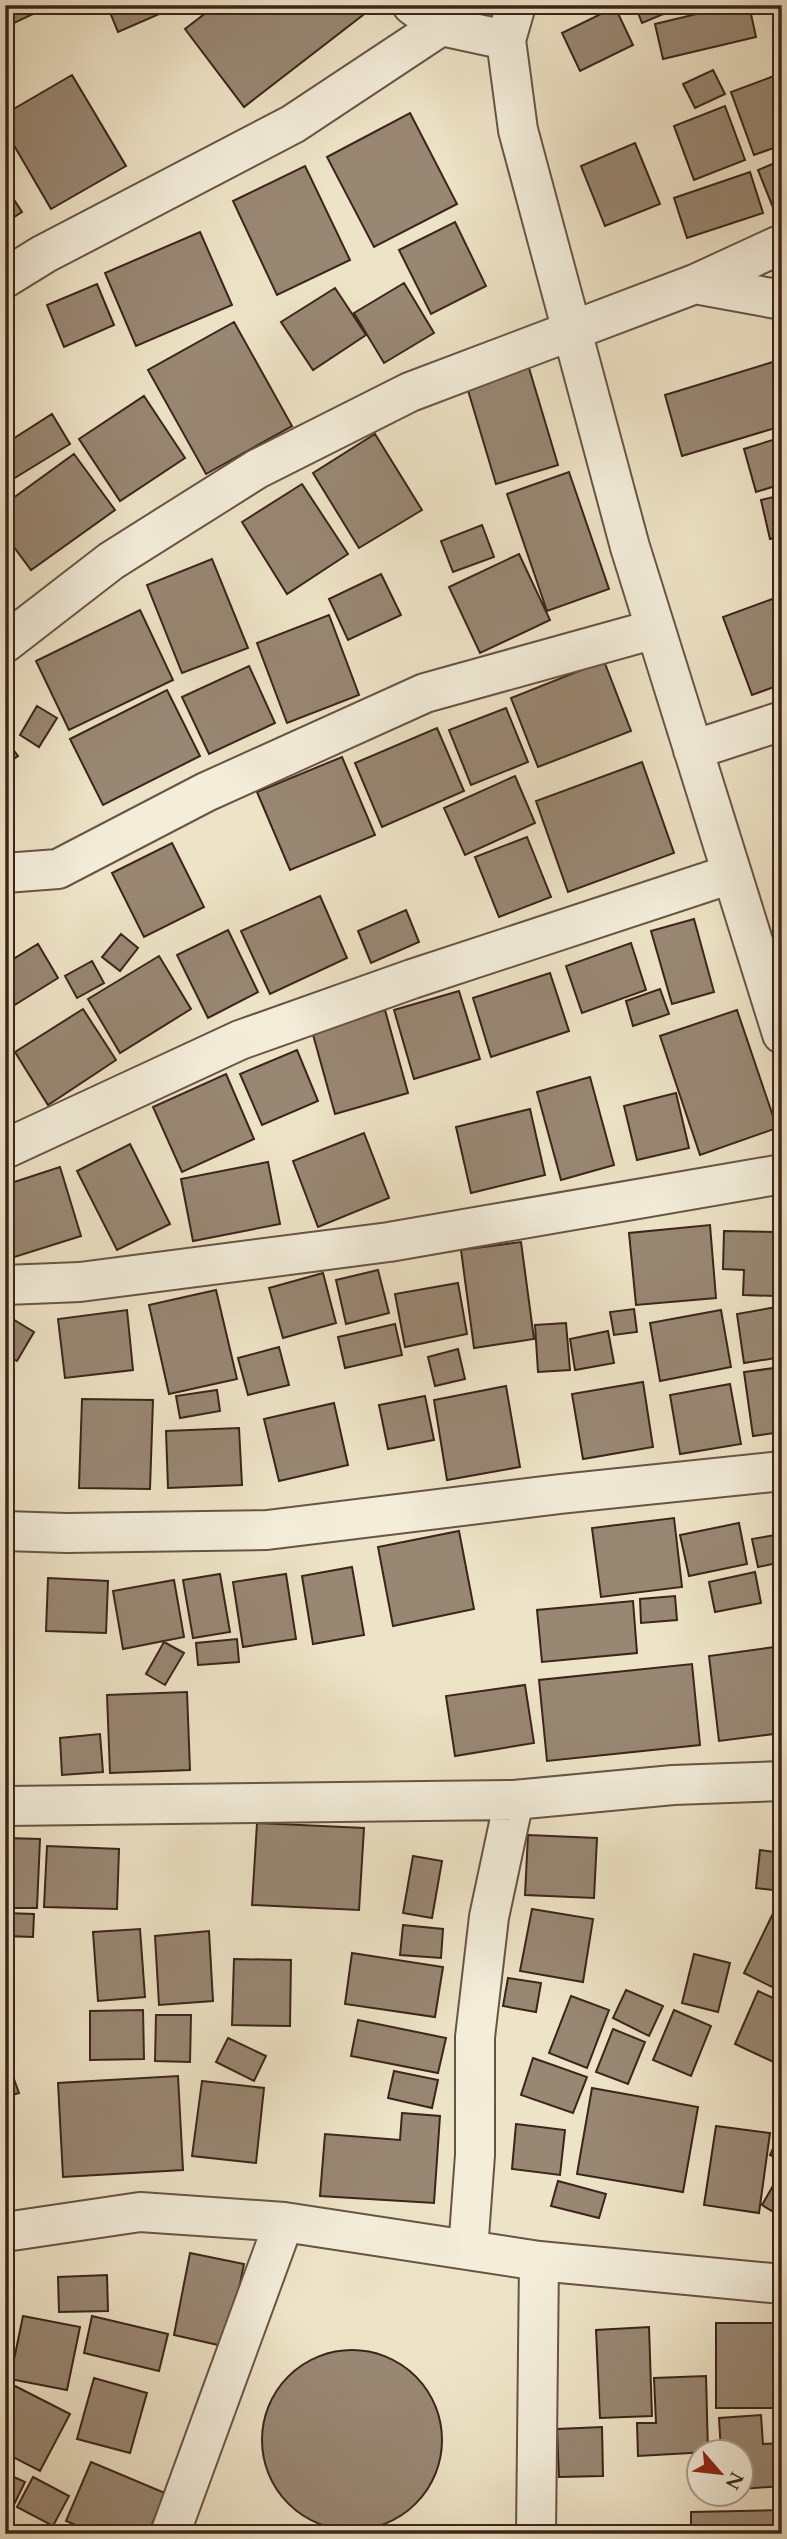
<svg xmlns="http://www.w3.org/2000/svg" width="787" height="2539" font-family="Cardo,serif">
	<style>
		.building { fill: #988773; stroke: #3c241a; stroke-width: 2 }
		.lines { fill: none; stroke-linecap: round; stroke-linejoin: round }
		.street-casing { stroke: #685445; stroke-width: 42 }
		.street { stroke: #f3edda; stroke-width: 38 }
	</style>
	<rect width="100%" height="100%" fill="#ede3c6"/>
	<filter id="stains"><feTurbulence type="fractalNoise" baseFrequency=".00286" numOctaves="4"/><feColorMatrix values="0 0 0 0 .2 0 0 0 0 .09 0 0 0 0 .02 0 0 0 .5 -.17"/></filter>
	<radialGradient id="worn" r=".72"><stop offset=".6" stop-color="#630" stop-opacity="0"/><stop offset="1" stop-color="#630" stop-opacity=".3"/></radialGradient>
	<path class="building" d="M 5,5 L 52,5 L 12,24 Z
		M 107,5 L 171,5 L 173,8 L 118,32 Z
		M 216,5 L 356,5 L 363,15 L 244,107 L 185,29 Z
		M 635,5 L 685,5 L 642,23 Z
		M 734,5 L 749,5 L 756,37 L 663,59 L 655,24 Z
		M 615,7 L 633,45 L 580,71 L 562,33 Z
		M 713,70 L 725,94 L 695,108 L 683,84 Z
		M 782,73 L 782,145 L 754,155 L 731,92 Z
		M 72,75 L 126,166 L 51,209 L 5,130 L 5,114 Z
		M 725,106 L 745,160 L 694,180 L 674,126 Z
		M 410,113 L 457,204 L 374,247 L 327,157 Z
		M 635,143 L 660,204 L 605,226 L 581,166 Z
		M 782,160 L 782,207 L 774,210 L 758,170 Z
		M 305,166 L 350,260 L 277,295 L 233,201 Z
		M 750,172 L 763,213 L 687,238 L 674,198 Z
		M 5,186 L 22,212 L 5,223 Z
		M 455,222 L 486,286 L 431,314 L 399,250 Z
		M 200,232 L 232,305 L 136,346 L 105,273 Z
		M 404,283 L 434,333 L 384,363 L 354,313 Z
		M 97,284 L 114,325 L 64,347 L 47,305 Z
		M 335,288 L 366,335 L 313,370 L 281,322 Z
		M 234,322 L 292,426 L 206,474 L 148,370 Z
		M 776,361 L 782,381 L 782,426 L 682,456 L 665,395 Z
		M 529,368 L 558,465 L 496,484 L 467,387 Z
		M 144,396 L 185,458 L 120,501 L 79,439 Z
		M 52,414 L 70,444 L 5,484 L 5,444 Z
		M 375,434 L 422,510 L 359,548 L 313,473 Z
		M 782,437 L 782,484 L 756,492 L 744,449 Z
		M 74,454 L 115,510 L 31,570 L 5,535 L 5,504 Z
		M 569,472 L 609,589 L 547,611 L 507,494 Z
		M 302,484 L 348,554 L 287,594 L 242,522 Z
		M 782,495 L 782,536 L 770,539 L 761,500 Z
		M 482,525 L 494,557 L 453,572 L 441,541 Z
		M 519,554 L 550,620 L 480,653 L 449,587 Z
		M 782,554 L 782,592 L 773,556 Z
		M 212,559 L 248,648 L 182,673 L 147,585 Z
		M 381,574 L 401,615 L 348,640 L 329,599 Z
		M 775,598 L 782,617 L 782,684 L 752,695 L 723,617 Z
		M 140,610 L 173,680 L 69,730 L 36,661 Z
		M 329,615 L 359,695 L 287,723 L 257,643 Z
		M 604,661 L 631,731 L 538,767 L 511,698 Z
		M 249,666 L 275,723 L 209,754 L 182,697 Z
		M 167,690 L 200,756 L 103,805 L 70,739 Z
		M 37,706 L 57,718 L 39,747 L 20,735 Z
		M 506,708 L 528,762 L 471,785 L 449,730 Z
		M 437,728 L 464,791 L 382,827 L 355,763 Z
		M 5,739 L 18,756 L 5,765 Z
		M 342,757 L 375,835 L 290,870 L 257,792 Z
		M 642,762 L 674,853 L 568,892 L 536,801 Z
		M 515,776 L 535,823 L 465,855 L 444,808 Z
		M 527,837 L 551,897 L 499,917 L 475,857 Z
		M 172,843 L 204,907 L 144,937 L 112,873 Z
		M 320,896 L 347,958 L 270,994 L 241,931 Z
		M 406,910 L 419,942 L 371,963 L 358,931 Z
		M 694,919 L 714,992 L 672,1004 L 651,931 Z
		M 228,930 L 258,992 L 208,1018 L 177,955 Z
		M 121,934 L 138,948 L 120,971 L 102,957 Z
		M 631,943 L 646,990 L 582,1013 L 566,966 Z
		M 38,944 L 58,978 L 5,1011 L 5,964 Z
		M 159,956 L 191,1009 L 120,1053 L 88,999 Z
		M 92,961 L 104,983 L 77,998 L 65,976 Z
		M 550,973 L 569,1031 L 491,1057 L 473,998 Z
		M 660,989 L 669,1014 L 633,1026 L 626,1001 Z
		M 459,991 L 480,1059 L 414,1079 L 394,1010 Z
		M 83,1009 L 116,1060 L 48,1105 L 15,1052 Z
		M 385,1010 L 408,1093 L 335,1114 L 312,1031 Z
		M 737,1010 L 777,1128 L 700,1155 L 660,1036 Z
		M 297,1050 L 318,1101 L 262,1125 L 240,1074 Z
		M 226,1074 L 254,1139 L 182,1172 L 153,1107 Z
		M 590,1077 L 614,1165 L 561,1180 L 537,1092 Z
		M 676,1093 L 689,1148 L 637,1160 L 624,1106 Z
		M 530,1109 L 545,1175 L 471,1193 L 456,1127 Z
		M 364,1133 L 389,1198 L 318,1227 L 293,1161 Z
		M 130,1144 L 170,1224 L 117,1250 L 77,1171 Z
		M 268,1162 L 280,1224 L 193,1241 L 181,1179 Z
		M 60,1167 L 81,1236 L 5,1260 L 5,1185 Z
		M 710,1225 L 716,1298 L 636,1305 L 629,1233 Z
		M 724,1231 L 776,1232 L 774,1296 L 743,1295 L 744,1270 L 723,1269 Z
		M 521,1242 L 534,1339 L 474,1348 L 461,1250 Z
		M 378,1270 L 389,1313 L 346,1324 L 336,1280 Z
		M 323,1273 L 336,1323 L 283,1338 L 269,1288 Z
		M 458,1283 L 467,1334 L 405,1347 L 395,1294 Z
		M 216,1290 L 237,1379 L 169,1394 L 149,1305 Z
		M 782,1306 L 782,1357 L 744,1363 L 737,1314 Z
		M 634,1309 L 637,1332 L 614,1335 L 610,1312 Z
		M 127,1310 L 133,1370 L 65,1378 L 58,1319 Z
		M 721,1310 L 731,1367 L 660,1381 L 650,1323 Z
		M 11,1318 L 34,1332 L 17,1361 L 5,1354 L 5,1327 Z
		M 566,1323 L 570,1370 L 538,1372 L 535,1325 Z
		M 395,1324 L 402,1355 L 345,1368 L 338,1337 Z
		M 608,1331 L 614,1363 L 575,1370 L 570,1339 Z
		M 279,1347 L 289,1385 L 248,1395 L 238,1358 Z
		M 458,1349 L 465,1379 L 435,1386 L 428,1357 Z
		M 782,1367 L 782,1432 L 753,1436 L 744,1372 Z
		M 643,1382 L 653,1447 L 583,1459 L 572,1394 Z
		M 730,1384 L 741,1444 L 680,1454 L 670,1395 Z
		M 506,1386 L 520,1467 L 447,1480 L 434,1400 Z
		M 217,1390 L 220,1411 L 180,1418 L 176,1396 Z
		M 425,1396 L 434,1440 L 388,1449 L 379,1405 Z
		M 82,1399 L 153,1400 L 150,1489 L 79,1488 Z
		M 334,1403 L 348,1465 L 279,1481 L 264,1419 Z
		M 239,1428 L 242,1485 L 168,1488 L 166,1431 Z
		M 674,1518 L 682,1587 L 601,1597 L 592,1528 Z
		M 739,1523 L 747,1564 L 689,1576 L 680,1535 Z
		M 459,1531 L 474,1609 L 393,1626 L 378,1547 Z
		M 782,1534 L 782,1562 L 758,1567 L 752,1539 Z
		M 352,1567 L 364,1635 L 313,1644 L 302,1576 Z
		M 755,1572 L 761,1603 L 715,1612 L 709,1582 Z
		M 220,1574 L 230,1632 L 193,1638 L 183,1580 Z
		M 286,1574 L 296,1639 L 243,1647 L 233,1582 Z
		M 48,1578 L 108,1581 L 106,1633 L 46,1631 Z
		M 174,1580 L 184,1637 L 123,1649 L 113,1591 Z
		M 782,1590 L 782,1628 L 780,1629 L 773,1592 Z
		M 675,1596 L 677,1620 L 641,1623 L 640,1599 Z
		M 633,1601 L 637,1653 L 542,1662 L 537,1610 Z
		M 237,1639 L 239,1662 L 198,1665 L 196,1643 Z
		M 164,1642 L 184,1653 L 165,1685 L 146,1674 Z
		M 782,1646 L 782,1733 L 719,1741 L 709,1656 Z
		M 692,1664 L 700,1745 L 547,1761 L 539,1680 Z
		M 525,1685 L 534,1743 L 455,1756 L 446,1696 Z
		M 187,1692 L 190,1770 L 110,1773 L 107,1695 Z
		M 100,1734 L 103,1772 L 62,1775 L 60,1738 Z
		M 257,1823 L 364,1828 L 359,1910 L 252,1905 Z
		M 528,1835 L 597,1838 L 594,1898 L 525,1895 Z
		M 5,1838 L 40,1839 L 37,1908 L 5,1908 Z
		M 47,1846 L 119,1849 L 117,1909 L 44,1907 Z
		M 760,1850 L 782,1853 L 782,1891 L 756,1888 Z
		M 413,1856 L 442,1861 L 432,1918 L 403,1913 Z
		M 782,1895 L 782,1992 L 744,1973 Z
		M 532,1909 L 593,1919 L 583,1982 L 520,1971 Z
		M 5,1913 L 34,1914 L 33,1937 L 5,1936 Z
		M 403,1925 L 443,1929 L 441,1958 L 400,1955 Z
		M 140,1929 L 145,1997 L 98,2001 L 93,1932 Z
		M 209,1931 L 213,2001 L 159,2005 L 155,1936 Z
		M 352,1953 L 443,1967 L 435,2017 L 345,2004 Z
		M 694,1954 L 730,1963 L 718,2012 L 682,2003 Z
		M 234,1959 L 291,1960 L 290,2026 L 232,2025 Z
		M 508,1978 L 541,1983 L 536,2012 L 503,2006 Z
		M 626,1990 L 663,2006 L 649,2036 L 613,2018 Z
		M 758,1991 L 782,2002 L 780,2065 L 735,2044 Z
		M 571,1996 L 609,2010 L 587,2068 L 549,2053 Z
		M 143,2010 L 144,2059 L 90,2060 L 90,2011 Z
		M 674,2010 L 711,2026 L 691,2076 L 653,2060 Z
		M 156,2015 L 191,2015 L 190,2062 L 155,2061 Z
		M 358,2020 L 446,2038 L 438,2073 L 351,2056 Z
		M 613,2029 L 645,2042 L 628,2084 L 596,2072 Z
		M 228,2038 L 266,2056 L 254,2081 L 216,2062 Z
		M 6,2057 L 19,2093 L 5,2097 L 5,2058 Z
		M 533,2058 L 587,2077 L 573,2113 L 521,2095 Z
		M 394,2071 L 438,2080 L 432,2108 L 388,2098 Z
		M 178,2076 L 183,2170 L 63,2177 L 58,2083 Z
		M 202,2081 L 264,2088 L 256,2163 L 192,2156 Z
		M 592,2088 L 698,2107 L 683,2192 L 577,2174 Z
		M 402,2113 L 440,2116 L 434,2203 L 320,2196 L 325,2134 L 400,2140 Z
		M 516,2124 L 565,2130 L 560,2175 L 512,2169 Z
		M 716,2126 L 770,2133 L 759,2213 L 704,2205 Z
		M 782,2129 L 782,2161 L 770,2155 Z
		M 781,2172 L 782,2173 L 782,2217 L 762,2205 Z
		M 558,2181 L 606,2194 L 599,2218 L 551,2206 Z
		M 190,2253 L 244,2264 L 227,2347 L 174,2335 Z
		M 107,2275 L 108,2311 L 59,2312 L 58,2277 Z
		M 23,2316 L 80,2327 L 67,2390 L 10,2379 Z
		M 92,2316 L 168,2334 L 159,2371 L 84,2353 Z
		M 716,2323 L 782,2323 L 782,2408 L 716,2408 Z
		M 649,2327 L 652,2416 L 600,2418 L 596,2330 Z
		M 5,2336 L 13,2345 L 5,2351 Z
		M262 2440a90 90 0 1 1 180 0a90 90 0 1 1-180 0Z
		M 706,2376 L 708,2452 L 638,2456 L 637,2423 L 656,2423 L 654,2378 Z
		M 94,2378 L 147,2393 L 130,2453 L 77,2439 Z
		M 15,2386 L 70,2414 L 40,2471 L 5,2453 L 5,2406 Z
		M 761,2415 L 763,2444 L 782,2443 L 782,2486 L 742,2489 L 742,2452 L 721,2452 L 719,2418 Z
		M 602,2427 L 603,2476 L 559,2477 L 557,2429 Z
		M 91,2462 L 165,2493 L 148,2534 L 97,2534 L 66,2521 Z
		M 5,2473 L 25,2482 L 5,2523 Z
		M 33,2477 L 69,2496 L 53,2526 L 17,2507 Z
		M 782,2510 L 782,2534 L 691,2534 L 691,2512 Z
		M 670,2525 L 671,2534 L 591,2534 Z
		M 492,2526 L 492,2534 L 421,2534 L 421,2527 Z"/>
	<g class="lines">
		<defs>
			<path id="street" d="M 412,5 L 441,26 L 506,40
				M 516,5 L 506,40 L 518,130 L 630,547 L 782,1034
				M 5,278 L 44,254 L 293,124 L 441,26
				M 695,284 L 782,300
				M 5,643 L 111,561 L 257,469 L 410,392 L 695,284 L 782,244
				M 693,750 L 782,721
				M 5,873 L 58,869 L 206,792 L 425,693 L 655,629
				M 5,1149 L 240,1040 L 412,979 L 731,874
				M 5,1285 L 80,1282 L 389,1242 L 782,1174
				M 5,1531 L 67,1533 L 267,1530 L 560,1494 L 782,1471
				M 5,1806 L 514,1800 L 673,1785 L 782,1781
				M 5,2232 L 140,2212 L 284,2222 L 539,2261 L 782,2284
				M 468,2250 L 475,2155 L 475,2037 L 489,1917 L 514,1800
				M 170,2534 L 284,2222
				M 536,2534 L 539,2261"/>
		</defs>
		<use href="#street" class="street-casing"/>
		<use href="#street" class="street"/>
	</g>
	<rect width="787" height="2539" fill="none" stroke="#ede3c6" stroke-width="28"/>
	<rect x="7" y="7" width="773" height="2525" fill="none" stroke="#3c241a" stroke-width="3.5"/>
	<rect x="14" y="14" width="759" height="2511" fill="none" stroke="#3c241a" stroke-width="2"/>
	<g transform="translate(720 2473) rotate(118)"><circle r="33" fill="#f3edda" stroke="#aa9d8d" stroke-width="2"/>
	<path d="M0-5L12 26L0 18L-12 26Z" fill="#8f2418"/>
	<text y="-10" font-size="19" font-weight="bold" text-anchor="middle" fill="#3c241a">N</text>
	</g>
	<rect width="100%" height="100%" filter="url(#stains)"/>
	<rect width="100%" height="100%" fill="url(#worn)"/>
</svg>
